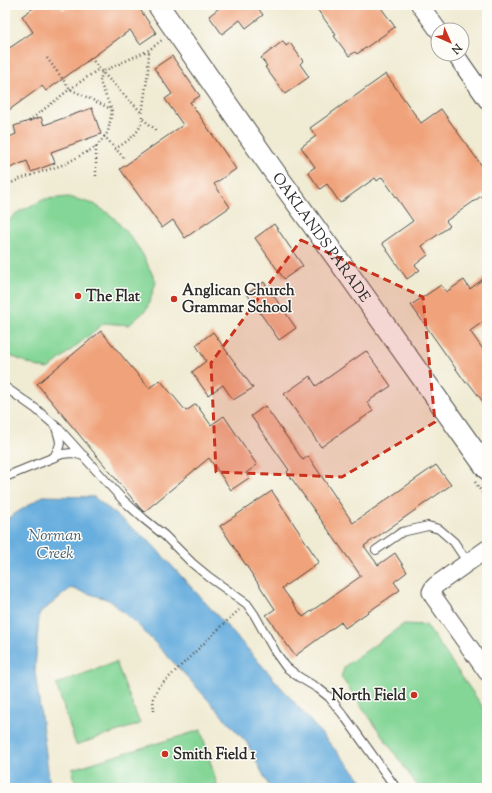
<svg xmlns="http://www.w3.org/2000/svg" width="492" height="793" font-family="'Sorts Mill Goudy',serif">
<style>
.green{fill:#84d697;stroke:#588061}
.water{fill:#67aede;stroke:#496c84}
.building{fill:#f0a37a}
.lines{fill:none;stroke-linecap:round;stroke-linejoin:round}
.service-casing{stroke:#494844;stroke-width:10}
.minor-casing{stroke:#494844;stroke-width:19}
.tertiary-casing{stroke:#494844;stroke-width:23}
.path{stroke:#494844;stroke-width:2.5;stroke-dasharray:1 3;stroke-linecap:butt}
.service{stroke:#fff;stroke-width:8}
.minor{stroke:#fff;stroke-width:17}
.tertiary{stroke:#fff;stroke-width:21}
.marked{fill:#c8321e;fill-opacity:0.2;stroke:#c8321e;stroke-width:3;stroke-dasharray:8 5;stroke-linejoin:round}
.poi-dot{fill:#c8321e;stroke:#fdfcf7;stroke-width:1.5}
.labels{text-anchor:middle;stroke-width:3;stroke-linejoin:round;paint-order:stroke}
.street-label{font-size:15px;fill:#2b2b2b;stroke:#fdfcf7}
.poi-label{font-size:15px;font-weight:bold;fill:#2b2b2b;stroke:#fdfcf7;text-anchor:start}
.water-label{font-size:16px;font-style:italic;fill:#435f73;stroke:#fdfcf7}
</style>
<rect width="100%" height="100%" fill="#fdfcf7"/>
<filter id="ink" filterUnits="userSpaceOnUse"><feTurbulence type="fractalNoise" baseFrequency=".025" numOctaves="2"/><feDisplacementMap in="SourceGraphic" scale="8" xChannelSelector="R" yChannelSelector="G"/><feConvolveMatrix kernelMatrix="1 2 1 2 8 2 1 2 1" color-interpolation-filters="sRGB"/></filter>
<filter id="wash" filterUnits="userSpaceOnUse"><feTurbulence type="fractalNoise" baseFrequency=".012" numOctaves="4" result="noise"/><feDisplacementMap in="SourceGraphic" scale="16" xChannelSelector="R" yChannelSelector="G"/><feGaussianBlur stdDeviation="0.9" result="paint"/><feColorMatrix in="noise" values="0 0 0 0 0 0 0 0 0 0 0 0 0 0 0 0 0 1.4 0 .05"/><feComposite in="paint" operator="in"/></filter>
<g filter="url(#wash)">
<rect width="100%" height="100%" fill="#f0ebd3"/>
<g class="green">
<path d="M69 197 94 204 112 216 131 237 143 255 156 282 147 309 129 325 104 323 48 369 35 366 11 356 5 348V224L18 212 45 199Z"/>
<path d="M404 624 426 625 487 713V788H419L341 677 345 666Z"/>
<path d="M116 662 140 724 76 745 56 684Z"/>
<path d="M201 730 218 788H77L72 769Z"/>
</g>
<path class="water" d="M43 496 94 497 150 542 246 647 365 784 368 788H270L247 743 190 680 138 625 109 600 71 588 39 614 35 671 45 746 50 788H5V520Z"/>
<g id="blocks">
<g class="building">
<path d="M38 5H60L63 10 70 5H137L156 33 140 44 130 30 46 91 42 86 5 113V51L33 32 22 16Z"/>
<path d="M223 5H256L263 15 246 28 240 20 222 34 209 16Z"/>
<path d="M314 5H379L395 27 357 54 355 52 349 56 334 36 336 35Z"/>
<path d="M283 41 286 46 290 43 303 61 300 64 309 77 285 94 265 67 267 66 261 58Z"/>
<path d="M172 56 200 96 190 102 236 169 214 184 230 207 185 238 173 220 162 228 120 169 183 125 165 99 172 94 154 68Z"/>
<path d="M386 74 421 123 441 109 487 173V192L446 221 450 226 422 246 428 255 415 265 420 270 407 279 382 243 413 221 382 177 377 181 375 178 340 203 327 184 320 189 308 172 315 167 301 147 316 136 310 128Z"/>
<path d="M92 108 101 134 51 152 55 163 31 172 27 161 5 170V139L16 134 14 126 41 117 44 125Z"/>
<path d="M274 224 303 266 284 279 255 238Z"/>
<path d="M487 276V319L470 331 487 355V407L468 382 466 383 411 305 441 285 446 292 464 280 470 289Z"/>
<path d="M264 282 296 328 279 340 247 294Z"/>
<path d="M101 331 149 388 160 380 186 411 196 404 211 425 224 416 257 465 246 473 249 478 231 490 209 458 144 512 140 508 37 384Z"/>
<path d="M213 332 253 388 233 400 223 385 208 395 192 372 206 361 196 345Z"/>
<path d="M366 351 391 386 367 402 373 411 321 447 284 394 310 376 316 386Z"/>
<path d="M265 406 303 460 308 456 353 523 436 465 451 485 364 546 378 565 395 553 407 572 394 582 400 590 345 628 341 622 295 656 266 615 275 609 220 526 272 491 319 562 282 588 303 617 361 576 287 472 289 470 251 416Z"/>
</g>
</g>
</g>
<g filter="url(#ink)">
<use href="#blocks" fill-opacity="0" stroke="#494844" stroke-width="1"/>
<g class="lines">
<defs>
<g id="service">
<path d="M5 387 36 409 59 429 123 500 144 519 164 535 192 563 209 577 247 604 254 614 276 653 286 667 299 677 319 689 329 697 345 717 396 788"/>
<path d="M54 457C62 443 61 443 56 428"/>
<path d="M5 477 62 454 72 453 84 456"/>
<path d="M376 550 402 532 428 526 439 529 454 542 468 563"/>
</g>
<g id="minor">
<path d="M420 5 438 30"/>
<path d="M455 54 487 100"/>
<path d="M487 549 436 585 433 588 431 592 433 596 487 672"/>
</g>
<g id="tertiary">
<path id="s1" d="M158 5 273 170 352 279 487 469"/>
</g>
</defs>
<use href="#service" class="service-casing"/>
<use href="#minor" class="minor-casing"/>
<use href="#tertiary" class="tertiary-casing"/>
<g class="path">
<path d="M47 58 70 89 111 109"/>
<path d="M91 58 102 72 142 113"/>
<path d="M143 119 156 130"/>
<path d="M29 121 70 89 99 69"/>
<path d="M104 136 124 158"/>
<path d="M96 147V179"/>
<path d="M115 149C128 141 144 131 142 114L148 72 149 50"/>
<path d="M5 186 20 179 65 164 96 147 108 132 112 111 100 82 102 72 149 50 162 40"/>
<path d="M475 482 487 500"/>
<path d="M154 711 153 699 157 689 230 618 239 610"/>
</g>
<use href="#service" class="service"/>
<use href="#minor" class="minor"/>
<use href="#tertiary" class="tertiary"/>
</g>
</g>
<path class="marked" d="M301 240 423 297 435 422 342 477 216 472 211 363Z"/>
<g class="poi-dot">
<circle cx="78" cy="296" r="4"/>
<circle cx="174" cy="299" r="4"/>
<circle cx="414" cy="695" r="4"/>
<circle cx="165" cy="754" r="4"/>
</g>
<g class="labels">
<g class="street-label">
<text dy="5" stroke="none"><textPath href="#s1" startOffset="284">OAKLANDS PARADE</textPath></text>
</g>
<g class="poi-label">
<text x="182" y="295">Anglican Church<tspan x="182" dy="17">Grammar School</tspan></text>
<text x="86" y="301">The Flat</text>
<text x="406" y="700" text-anchor="end">North Field</text>
<text x="173" y="759">Smith Field 1</text>
</g>
<g class="water-label">
<text x="55" y="540">Norman<tspan x="55" dy="18">Creek</tspan></text>
</g>
</g>
<rect width="492" height="793" fill="none" stroke="#fdfcf7" stroke-width="20"/>
<g transform="translate(450 42) rotate(135)"><circle r="19" fill="#fdfcf7" stroke="#a9a8a5"/>
<path d="M0-3L7 15L0 10L-7 15Z" fill="#c8321e"/>
<text y="-6" font-size="11" font-weight="bold" text-anchor="middle" fill="#2b2b2b">N</text>
</g>
</svg>
